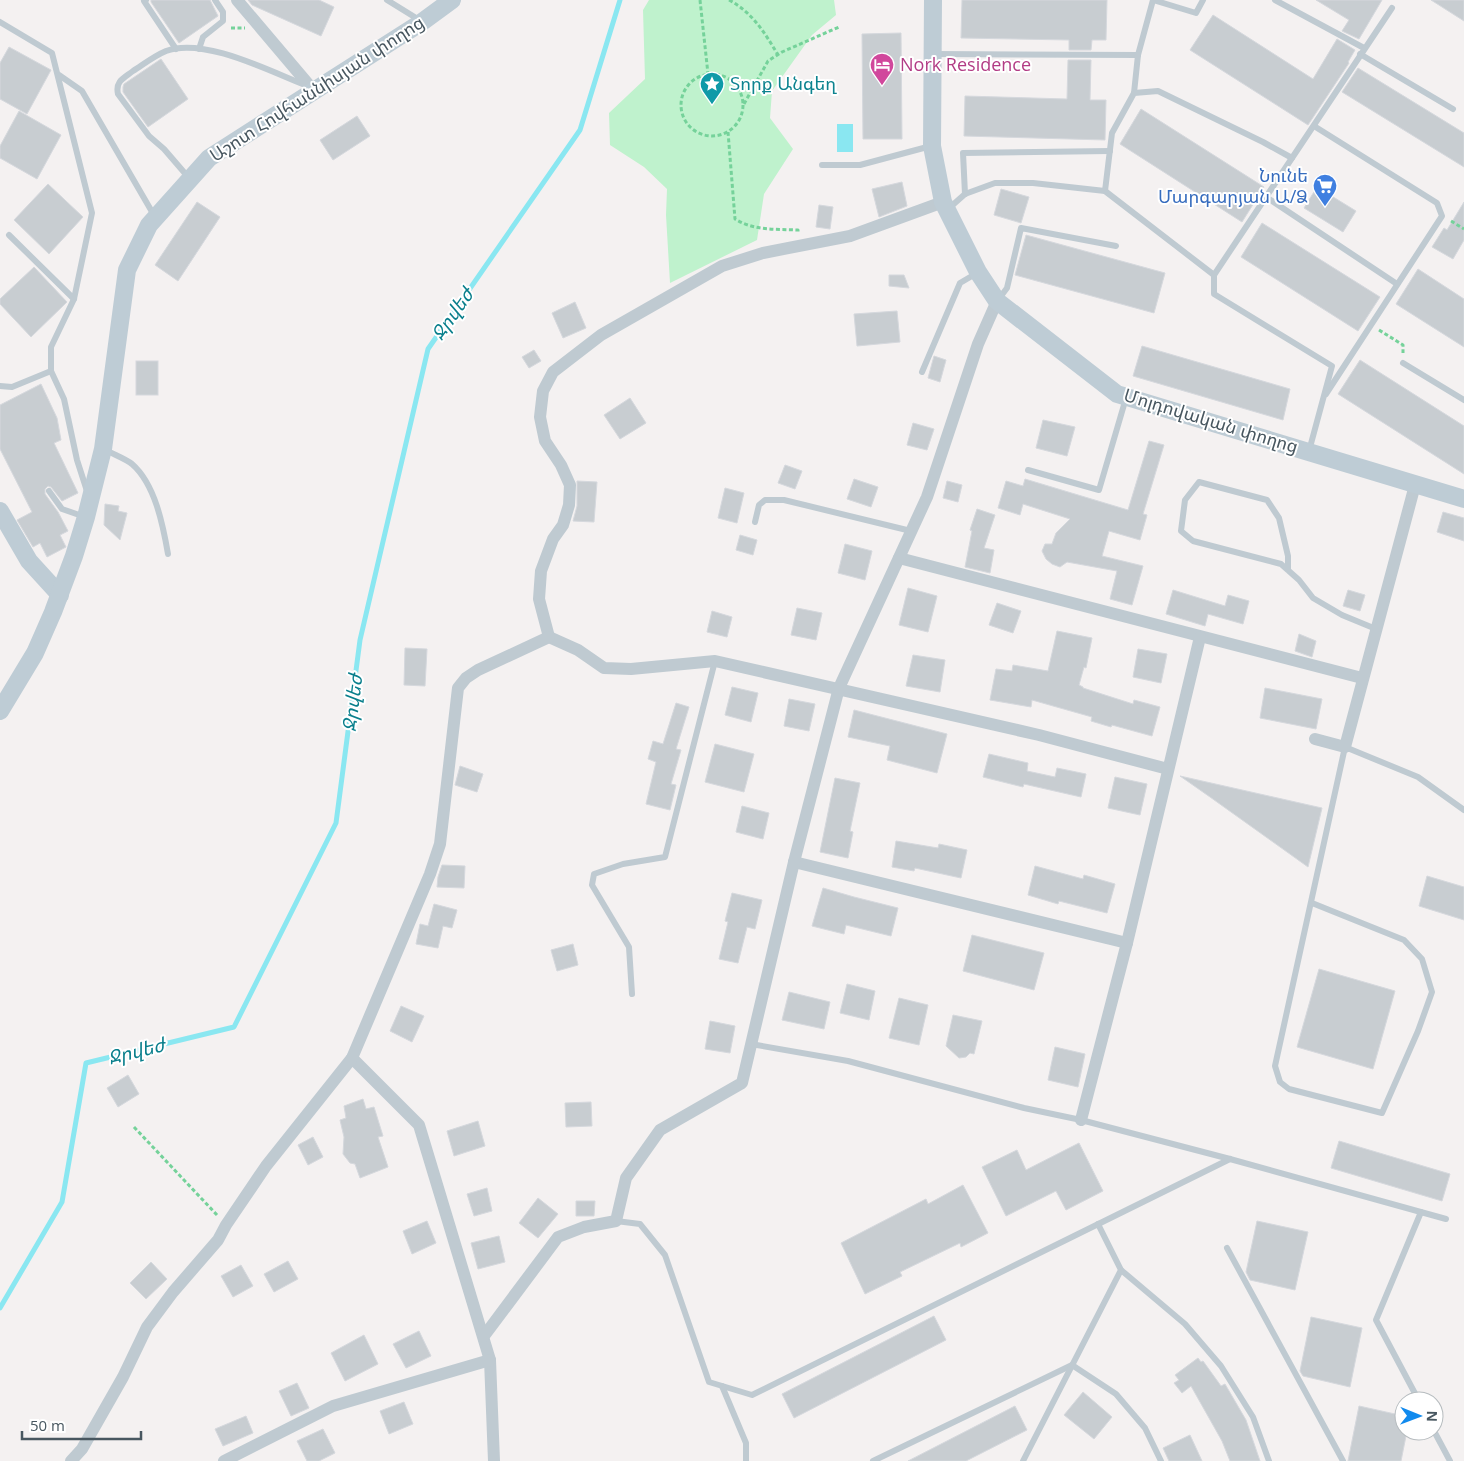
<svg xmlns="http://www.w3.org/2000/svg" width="1464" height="1461" font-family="'Open Sans','Noto Sans Armenian',sans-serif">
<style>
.green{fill:#bff2cd}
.water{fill:#8ae7f1}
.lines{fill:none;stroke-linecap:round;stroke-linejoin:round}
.stream{stroke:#8ae7f1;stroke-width:5}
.building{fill:#c8cdd1;stroke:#d5d8dd}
.path{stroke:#75d29a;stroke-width:3;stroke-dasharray:4 2.5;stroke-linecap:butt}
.lane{stroke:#bfcad1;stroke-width:6}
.street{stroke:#bfcad1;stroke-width:12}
.secondary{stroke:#beccd5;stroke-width:18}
.labels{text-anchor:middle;stroke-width:4;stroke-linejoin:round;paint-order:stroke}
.hotel-label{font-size:18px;fill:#b23c85;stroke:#fff;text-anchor:start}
.culture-label{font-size:18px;fill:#0d838f;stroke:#fff;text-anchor:start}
.street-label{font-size:18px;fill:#485760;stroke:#fff}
.shop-label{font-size:18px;fill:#366cbe;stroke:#fff;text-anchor:end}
.water-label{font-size:19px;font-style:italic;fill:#097f8c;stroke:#fff}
</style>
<rect width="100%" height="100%" fill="#f4f1f1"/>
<path class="green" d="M649 0H834L836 15 812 35 772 91 770 118 793 149 764 194 757 240 670 283 666 215 667 189 644 167 610 145 609 113 645 79 643 10Z"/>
<rect class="water" x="837" y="124" width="16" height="28"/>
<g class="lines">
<path class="stream" d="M0 1308 62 1202 86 1063 234 1027 336 823 360 640 428 349 580 130 620 0"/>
</g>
<g class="building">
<path d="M151 0H210L218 16 179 43 151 2Z"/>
<path d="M248 0H319L334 7 321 36 252 5Z"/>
<path d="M962 0H1107L1106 40H1092L1091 50H1069V40L961 38Z"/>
<path d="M1316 0H1382L1359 39 1342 31 1349 20Z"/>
<path d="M1431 0H1464V21Z"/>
<path d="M1213 15 1313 79 1337 39 1355 50 1348 62 1349 63 1308 125 1190 50Z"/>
<path d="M901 33 902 139H863L862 34Z"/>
<path d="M9 47 51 70 27 114 0 99V63Z"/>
<path d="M161 59 188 99 148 127 123 92V87L124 84Z"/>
<path d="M1068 60H1091L1090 100H1106L1105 140 964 136 965 96 1067 99Z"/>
<path d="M1358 68 1464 133V167L1342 92Z"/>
<path d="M1141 109 1264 187 1242 222 1120 144Z"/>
<path d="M19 111 61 135 37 179 0 158V146Z"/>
<path d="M357 116 370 136 333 160 320 140Z"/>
<path d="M902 182 907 206 879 217 872 189Z"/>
<path d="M48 184 83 217 49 254 14 220Z"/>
<path d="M1317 187 1356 211 1343 232 1304 208Z"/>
<path d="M1001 189 1029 197 1021 223 994 215Z"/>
<path d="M197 202 220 217 178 281 155 265Z"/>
<path d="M1464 202V240L1453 259 1432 247 1444 228 1447 230Z"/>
<path d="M819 205 833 207 830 229 816 227Z"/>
<path d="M1262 223 1380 297 1358 331 1241 257Z"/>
<path d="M1026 235 1165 273 1154 313 1015 275Z"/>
<path d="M34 267 67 302 31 337 0 304V299Z"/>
<path d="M1418 269 1464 299V347L1396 304Z"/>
<path d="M889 275H904L909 288 889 286Z"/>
<path d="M575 302 586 328 563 338 552 313Z"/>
<path d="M897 311 900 342 857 346 854 314Z"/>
<path d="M1142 346 1290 389 1283 420 1133 376Z"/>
<path d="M534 350 541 361 529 368 522 357Z"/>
<path d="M934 356 946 360 940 382 928 378Z"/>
<path d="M1360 360 1464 426V474L1338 394Z"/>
<rect x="136" y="361" width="22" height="34"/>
<path d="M41 384 57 418 61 440 54 443 78 493 62 501 51 487 48 486 45 489V494L58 512 68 531 60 535 66 547 47 557 40 543 33 547 17 520 32 512 0 449V405Z"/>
<path d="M630 398 646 423 620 439 604 415Z"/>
<path d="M1043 420 1075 427 1067 456 1036 448Z"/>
<path d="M913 423 934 429 927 450 907 445Z"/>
<path d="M1149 441 1164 445 1143 514 1147 515 1140 540 1109 531 1102 556 1143 566 1132 605 1110 599 1117 571 1067 562 1060 567 1052 564 1046 559 1042 551 1045 544H1052L1056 533 1070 519 1023 504 1020 515 998 508 1006 481 1023 486 1025 479 1128 510Z"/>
<path d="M785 465 802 471 795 489 778 483Z"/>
<path d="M854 479 878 487 871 507 847 499Z"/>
<path d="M577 481 597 482 594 522 573 521 577 506Z"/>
<path d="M947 481 962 485 958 502 943 498Z"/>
<path d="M725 488 744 493 737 523 718 518Z"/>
<path d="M105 504 119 506 118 511 127 513 120 540 104 525Z"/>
<path d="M977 509 995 515 984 548 994 550 990 573 965 567 972 531 970 530Z"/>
<path d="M1443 512 1464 518V541L1437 532Z"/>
<path d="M740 535 757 540 753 555 736 550Z"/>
<path d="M845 544 872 551 865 580 838 573Z"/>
<path d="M908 588 937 596 928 632 899 625Z"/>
<path d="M1173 590 1225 606 1228 595 1249 601 1243 624 1208 614 1205 626 1166 614Z"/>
<path d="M1348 590 1365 595 1360 611 1343 606Z"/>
<path d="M997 603 1021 611 1013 633 989 625Z"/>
<path d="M797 608 822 613 816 640 791 635Z"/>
<path d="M712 611 732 617 727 637 707 632Z"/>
<path d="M1057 631 1092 638 1086 668 1084 667 1079 685 1083 687V688L1133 704 1134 700 1160 707 1152 736 1112 725 1111 727 1091 721 1092 717 1032 700 1031 707 990 700 996 669 1012 671 1013 665 1048 671Z"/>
<path d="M1299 634 1316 641 1312 657 1295 651Z"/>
<path d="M405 648 427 649 425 686 404 685Z"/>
<path d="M1138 649 1167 654 1161 683 1133 677Z"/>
<path d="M913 655 945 660 940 692 906 686Z"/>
<path d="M732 687 758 693 751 722 725 715Z"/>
<path d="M1265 688 1322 699 1316 729 1260 718Z"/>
<path d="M789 699 815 704 809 731 784 726Z"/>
<path d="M676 703 689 707 676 749 681 750 671 784 676 785 670 810 646 804 656 762 648 759 653 741 663 744Z"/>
<path d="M854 710 947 734 937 773 887 760 890 746 848 737Z"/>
<path d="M715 744 754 754 744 792 705 782Z"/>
<path d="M989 754 1028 763 1027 771 1055 777 1057 768 1086 774 1081 797 1024 784 1023 787 983 777Z"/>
<path d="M460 766 483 774 477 792 455 785Z"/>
<path d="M1180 776 1322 808 1308 867 1210 797Z"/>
<path d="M1115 777 1147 784 1140 815 1108 808Z"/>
<path d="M835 778 860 783 850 831 853 832 848 858 820 852Z"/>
<path d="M742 806 769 813 763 839 736 832Z"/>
<path d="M896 841 938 848 939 844 967 850 961 878 915 868 914 871 892 867Z"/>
<path d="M442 865 465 866 464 888 437 887 438 877Z"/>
<path d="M1035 866 1083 879 1084 875 1115 884 1107 913 1059 901 1058 904 1028 895Z"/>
<path d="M1427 876 1464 887V920L1419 906Z"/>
<path d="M823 888 854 897 898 908 891 936 846 925 844 934 812 926Z"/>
<path d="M732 893 762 900 755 929 747 927 738 963 719 959 728 922 725 921Z"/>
<path d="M434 904 457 910 452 928 443 926 438 948 416 944 420 924 428 926Z"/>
<path d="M972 935 1044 953 1034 990 963 971Z"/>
<path d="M573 944 578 965 557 971 551 950Z"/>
<path d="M1319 969 1395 991 1373 1069 1297 1047Z"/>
<path d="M847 984 875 991 869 1020 840 1013Z"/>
<path d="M789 992 830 1002 824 1029 782 1020Z"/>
<path d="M899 998 928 1005 919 1045 889 1038Z"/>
<path d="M401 1006 424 1016 412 1042 390 1031Z"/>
<path d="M953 1015 982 1021 974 1054 970 1053 966 1057 959 1058 946 1046Z"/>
<path d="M710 1021 735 1026 730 1053 705 1049Z"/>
<path d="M1055 1047 1085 1054 1078 1087 1048 1080Z"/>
<path d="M128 1075 139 1094 118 1107 107 1088Z"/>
<path d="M363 1099 366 1109 374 1107 383 1136 378 1137 388 1167 360 1178 355 1164 350 1163 343 1154 344 1137 340 1120 346 1118 344 1106Z"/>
<path d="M591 1102 592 1126 566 1127 565 1103Z"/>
<path d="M478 1121 485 1146 454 1156 447 1131Z"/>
<path d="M313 1137 323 1157 308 1165 298 1145Z"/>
<path d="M1339 1141 1450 1174 1442 1201 1331 1168Z"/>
<path d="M1079 1143 1103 1191 1066 1210 1056 1191 1006 1216 982 1167 1017 1150 1026 1170Z"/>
<path d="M963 1185 988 1233 961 1247 960 1243 900 1272 902 1276 865 1294 841 1243 926 1199 928 1204Z"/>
<path d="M487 1188 492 1211 474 1216 467 1194Z"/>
<path d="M538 1198 558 1214 538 1238 519 1223Z"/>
<path d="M576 1201H595L594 1216H576Z"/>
<path d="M427 1221 436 1243 412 1254 403 1231Z"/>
<path d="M1257 1221 1308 1232 1295 1290 1250 1280 1246 1272Z"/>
<path d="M499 1236 505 1262 478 1269 471 1243Z"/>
<path d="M288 1261 298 1279 274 1292 264 1274Z"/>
<path d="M151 1262 167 1279 146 1299 130 1283Z"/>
<path d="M241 1265 253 1286 233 1297 221 1276Z"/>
<path d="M934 1316 946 1340 794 1418 782 1394Z"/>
<path d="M1311 1317 1362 1328 1350 1387 1303 1376 1300 1371Z"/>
<path d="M419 1331 431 1356 406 1368 393 1344Z"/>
<path d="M364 1335 378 1364 345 1381 331 1353Z"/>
<path d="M1198 1358 1201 1362 1203 1361 1221 1386 1225 1384 1246 1420 1260 1461H1230L1222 1441 1191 1386 1182 1393 1174 1383 1179 1380 1175 1375Z"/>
<path d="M297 1383 309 1408 291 1416 279 1391Z"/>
<path d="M1083 1392 1112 1417 1094 1439 1064 1415Z"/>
<path d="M404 1402 413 1424 389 1434 380 1411Z"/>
<path d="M1015 1406 1027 1430 966 1461H908Z"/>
<path d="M1359 1406 1404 1416V1431H1407L1401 1461H1348Z"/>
<path d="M246 1416 253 1433 223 1446 215 1429Z"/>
<path d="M323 1429 335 1453 319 1461H307L297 1441Z"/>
<path d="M1190 1435 1202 1461H1169L1163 1448Z"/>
</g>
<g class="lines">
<g class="path">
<path d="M700 0 708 74"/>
<path d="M729 0C752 12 765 33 778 55"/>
<path d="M231 28H245"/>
<circle cx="712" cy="105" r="31"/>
<path d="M744 104 768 61 782 52 839 27"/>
<path d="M728 132 735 219C754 231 776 229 798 230V232"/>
<path d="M1451 221 1464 229"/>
<path d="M1379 330 1403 345V353"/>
<path d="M134 1127 217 1215"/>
</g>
<g class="lane">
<path d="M146 0 144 1 176 49"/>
<path d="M387 0 421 21"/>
<path d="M1153 0 1196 13 1203 0"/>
<path d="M1275 0 1364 48"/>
<path d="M0 22 52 53 92 213 74 299 51 347V371L64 399 77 460 87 491"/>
<path d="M199 49 203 37 223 21V12L215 0"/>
<path d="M934 54 1138 55"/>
<path d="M1360 54 1453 109"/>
<path d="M59 75 82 91 155 217"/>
<path d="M1134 93 1138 55 1153 0"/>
<path d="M1314 126 1437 203 1442 216 1326 394"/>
<path d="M822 165H860L931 146"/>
<path d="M189 178 164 149 149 136 118 94C115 81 124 78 133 71 144 64 154 56 166 51 204 37 269 71 305 85"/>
<path d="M1105 191 1214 275"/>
<path d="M965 194 963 153 1110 151"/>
<path d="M1266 197 1397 284"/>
<path d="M947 210 965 194 995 183H1033L1105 191 1112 133 1134 93 1158 91 1263 142 1292 158"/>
<path d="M9 235 74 299"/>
<path d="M998 300 1007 288 1021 228 1116 246"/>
<path d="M1403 363 1464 400"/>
<path d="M922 372 960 283 977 273"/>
<path d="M0 386 12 387 51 371"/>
<path d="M104 449C112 454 124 458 132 464 155 484 163 525 168 554"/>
<path d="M1309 451 1332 366 1214 294V275L1392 8"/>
<path d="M1028 470 1099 490 1126 398"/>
<path d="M49 491 62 509 85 517"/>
<path d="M755 522 759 505 765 500H784L911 531"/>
<path d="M1288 570V556L1279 518 1267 500 1199 482 1185 500 1181 531 1193 541 1281 564 1299 580 1313 598 1342 615 1376 629"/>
<path d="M1312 903 1404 940 1422 959 1432 992 1418 1031 1382 1113 1289 1089 1280 1082 1275 1066 1345 747 1418 777 1464 810"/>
<path d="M632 994 629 947 592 885 594 874 623 864 665 857 715 661"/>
<path d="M751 1044 848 1061 1024 1108 1081 1120 1230 1159 1446 1219"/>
<path d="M616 1221 640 1224 665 1255 709 1382 752 1395 1230 1159"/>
<path d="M1227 1248 1343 1461"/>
<path d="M1121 1270 1185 1324 1221 1366 1253 1417 1269 1461"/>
<path d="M722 1386 746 1443V1461"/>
<path d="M1419 1401 1376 1320 1421 1212"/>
<path d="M1434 1431 1450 1461"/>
<path d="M873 1461 1072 1365 1116 1394 1145 1428 1161 1461"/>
<path d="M1023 1461 1121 1270 1098 1224"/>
</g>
<g class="street">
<path d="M237 0 314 91"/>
<path d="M899 558 1362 678"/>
<path d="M549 637 539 599 541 571 553 539 563 525 569 505 570 485 561 465 545 441 540 417 543 391 553 372 601 335 722 266 763 253 850 236 943 202"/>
<path d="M549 637 578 650 604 668 631 669 715 661 1039 735 1168 769"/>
<path d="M1315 739 1345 747 1415 485"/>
<path d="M794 862 1127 943"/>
<path d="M352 1058 419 1125 490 1360 494 1461"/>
<path d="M1081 1120 1127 943 1200 637"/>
<path d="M484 1336 558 1237 584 1227 616 1221 626 1178 660 1130 742 1083 794 862 839 688 927 497 978 344 997 301"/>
<path d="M71 1461 82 1449 123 1377 147 1327 173 1292 218 1240 226 1225 266 1166 352 1058 430 874 440 844 458 688 466 678 478 670 549 637"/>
<path d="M224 1461 333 1406 490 1360"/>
</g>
<g class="secondary">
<path d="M933 0 932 146 943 202 978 272 997 301 1117 394 1464 499"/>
<path d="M0 511 29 561 60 595"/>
<path d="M0 711 35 653 53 612 74 556 86 517 103 449 127 270 149 225 209 158 422 22 452 0"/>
</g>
</g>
<defs>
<symbol id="hotel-pin" viewBox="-11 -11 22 30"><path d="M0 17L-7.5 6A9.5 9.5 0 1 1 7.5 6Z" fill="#d1479c" stroke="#fff"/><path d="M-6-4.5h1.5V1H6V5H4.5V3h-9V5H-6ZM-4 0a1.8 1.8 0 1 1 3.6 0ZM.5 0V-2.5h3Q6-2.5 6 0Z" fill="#fff"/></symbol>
<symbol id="sight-pin" viewBox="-11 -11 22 30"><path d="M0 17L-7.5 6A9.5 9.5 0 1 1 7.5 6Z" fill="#0f9aa8" stroke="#fff"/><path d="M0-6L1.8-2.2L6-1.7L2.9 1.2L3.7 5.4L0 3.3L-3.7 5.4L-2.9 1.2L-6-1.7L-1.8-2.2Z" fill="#fff"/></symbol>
<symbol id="supermarket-pin" viewBox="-11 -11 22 30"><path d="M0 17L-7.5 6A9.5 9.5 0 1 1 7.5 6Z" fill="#3f7fe0" stroke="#fff"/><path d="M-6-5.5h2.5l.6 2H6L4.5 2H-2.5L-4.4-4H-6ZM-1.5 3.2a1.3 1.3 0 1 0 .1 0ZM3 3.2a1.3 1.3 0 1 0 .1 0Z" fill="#fff"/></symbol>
</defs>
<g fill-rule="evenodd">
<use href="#hotel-pin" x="868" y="51" width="28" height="38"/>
<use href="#sight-pin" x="698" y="70" width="28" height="38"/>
<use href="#supermarket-pin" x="1311" y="172" width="28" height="38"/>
</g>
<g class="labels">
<g class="hotel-label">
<text x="900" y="71">Nork Residence</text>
</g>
<g class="culture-label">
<text x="730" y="90">Տորք Անգեղ</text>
</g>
<g class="street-label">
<text transform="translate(317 89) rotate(-33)" y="6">Աշոտ Հովհաննիսյան փողոց</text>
<text transform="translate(1211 421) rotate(17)" y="6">Մոլդովական փողոց</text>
</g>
<g class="shop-label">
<text x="1308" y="182">Նունե<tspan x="1308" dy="21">Մարգարյան Ա/Ձ</tspan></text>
</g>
<g class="water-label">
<text transform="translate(452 314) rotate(-55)" y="7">Ջրվեժ</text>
<text transform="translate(352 703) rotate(-83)" y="7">Ջրվեժ</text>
<text transform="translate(136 1051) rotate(-14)" y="7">Ջրվեժ</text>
</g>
</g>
<g transform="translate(1419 1416) rotate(91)"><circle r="24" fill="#ffffff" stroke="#b6bcbf"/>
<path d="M0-4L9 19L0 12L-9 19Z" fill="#118aee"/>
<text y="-8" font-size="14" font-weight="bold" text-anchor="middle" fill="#485760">N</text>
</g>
<path d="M22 1431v8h119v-8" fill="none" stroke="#485760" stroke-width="2.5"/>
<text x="30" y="1431" font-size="15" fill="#485760" stroke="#ffffff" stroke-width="4" paint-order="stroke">50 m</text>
</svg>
